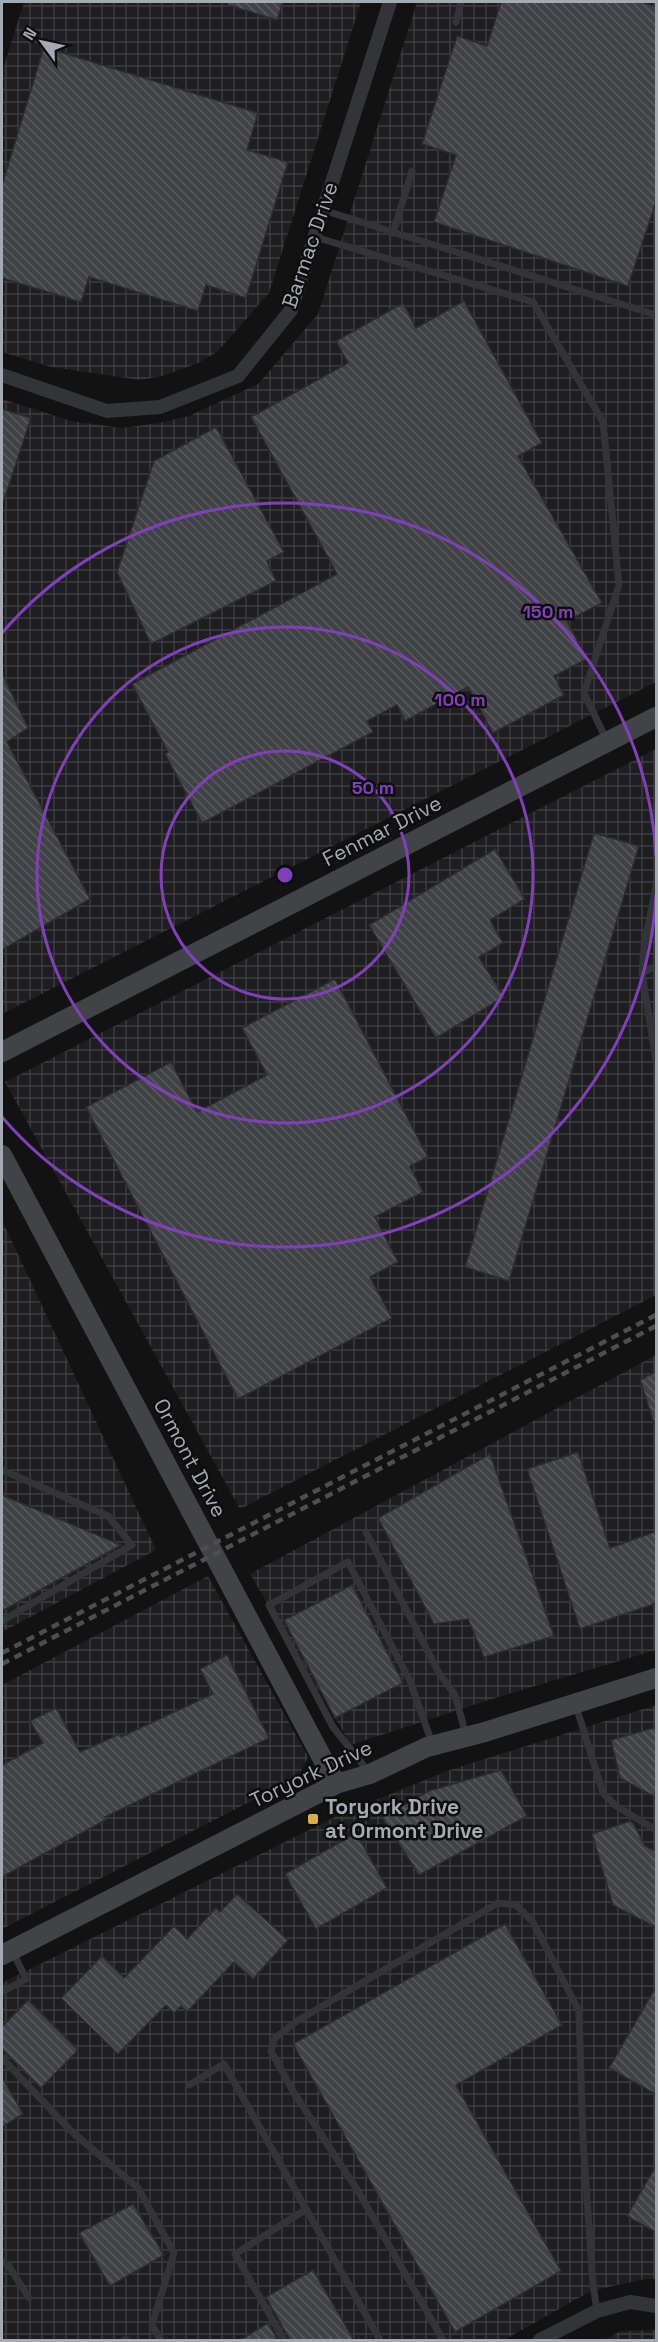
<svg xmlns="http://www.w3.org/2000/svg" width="658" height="2342" font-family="'Space Grotesk',sans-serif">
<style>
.industrial{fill:url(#industrial-grid)}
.building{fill:url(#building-back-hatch);stroke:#2c2c2f;stroke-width:1.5}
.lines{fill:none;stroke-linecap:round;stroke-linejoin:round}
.lane{stroke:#333438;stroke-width:7}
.street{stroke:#333438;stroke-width:14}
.secondary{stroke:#424347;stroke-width:20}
.rail{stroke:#4d4e52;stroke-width:4.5;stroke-dasharray:8 6;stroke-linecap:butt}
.ring{fill:none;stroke:#813fbd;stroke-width:3}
.poi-dot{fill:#daab43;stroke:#0d0d0e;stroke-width:2}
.labels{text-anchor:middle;stroke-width:5;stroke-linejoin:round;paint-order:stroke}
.street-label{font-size:21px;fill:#a5a9b2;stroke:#0d0d0e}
.poi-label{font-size:21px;font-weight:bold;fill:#a5a9b2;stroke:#0d0d0e;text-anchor:start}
.centre{fill:#813fbd;stroke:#0d0d0e;stroke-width:3}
.ring-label{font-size:18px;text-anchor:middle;font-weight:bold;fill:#813fbd;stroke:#0d0d0e;stroke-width:5;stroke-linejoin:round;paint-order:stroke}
</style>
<defs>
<pattern id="industrial-grid" width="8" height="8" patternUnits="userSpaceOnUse" patternTransform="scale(1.5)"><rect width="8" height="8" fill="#1e1e20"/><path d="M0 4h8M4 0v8" fill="none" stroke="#3c3c3e"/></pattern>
<pattern id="building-back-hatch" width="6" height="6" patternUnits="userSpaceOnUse" patternTransform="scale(1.5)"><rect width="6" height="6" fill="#414246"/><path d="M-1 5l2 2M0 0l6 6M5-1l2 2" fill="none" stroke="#595a5e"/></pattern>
</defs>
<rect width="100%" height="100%" fill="#121213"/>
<g class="industrial">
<path d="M24 2H361L269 293 217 352 198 363 163 376 140 380 51 367 2 352V72Z"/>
<path d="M417 2H656V682L2 1014V399L71 421 122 428 159 423 189 416 258 384 318 314Z"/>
<path d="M656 749V1295L240 1509 5 1082Z"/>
<path d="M2 1220 156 1550 2 1632Z"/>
<path d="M656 1355V1650L498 1697 351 1745 250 1574Z"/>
<path d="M208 1576 308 1757 298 1777 2 1929V1685Z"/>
<path d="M656 1705V2279H645L591 2291 504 2340H2V1983L341 1814 450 1770Z"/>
<path d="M656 2330V2340H604L621 2331Z"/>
</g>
<g class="building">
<path d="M228 2H283L277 20 228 5Z"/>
<path d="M501 2H641L657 7V199L628 286 434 222 456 155 422 144 457 36 487 46Z"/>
<path d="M44 47 258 113 247 150 288 162 246 298 206 285 198 311 89 277 81 302 2 278V185Z"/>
<path d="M464 301 542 443 518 456 602 603 567 621 587 659 554 676 564 695 493 733 468 687 405 721 397 705 367 721 373 732 202 823 165 754 168 752 132 684 337 574 251 417 348 363 336 341 403 303 416 328Z"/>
<path d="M2 409 31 418 4 500H2Z"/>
<path d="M216 427 284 552 267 561 276 581 151 644 117 572 154 461Z"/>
<path d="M2 673 28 728 7 742 90 899 2 950Z"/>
<path d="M594 833 639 846 509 1281 465 1267Z"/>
<path d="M495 849 525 899 490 920 503 943 479 957 504 997 436 1038 369 925Z"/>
<path d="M335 979 428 1157 410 1166 423 1192 375 1217 398 1262 370 1277 392 1318 238 1399 86 1107 171 1062 197 1112 267 1075 242 1028Z"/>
<path d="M657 1371V1422L654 1423 640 1380Z"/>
<path d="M578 1452 610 1548 657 1531V1603L580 1629 527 1469Z"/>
<path d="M490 1454 554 1636 484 1657 468 1619 434 1624 378 1518Z"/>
<path d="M2 1495 121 1545 2 1611Z"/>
<path d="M352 1585 403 1683 335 1718 284 1620Z"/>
<path d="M227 1655 269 1738 105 1817 107 1819 2 1877V1765L43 1743 30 1721 56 1708 80 1752 120 1734 121 1737 213 1694 200 1669Z"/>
<path d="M657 1727V1798L620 1778 611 1740Z"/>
<path d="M501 1770 527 1816 419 1875 382 1817 429 1791Z"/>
<path d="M630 1821 633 1823 645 1846 657 1852V1928L613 1905 592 1834Z"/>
<path d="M356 1833 387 1888 316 1929 285 1874Z"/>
<path d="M237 1894 288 1940 253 1979 234 1962 187 2012 181 2006 174 2013 166 2005 118 2054 61 1998 102 1956 124 1978 174 1926 187 1939 216 1908 220 1912Z"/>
<path d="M505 1924 562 2025 456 2085 561 2271 455 2332 293 2044Z"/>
<path d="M657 1985V2095L609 2068Z"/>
<path d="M28 2000 78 2050 41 2088 2 2049V2027Z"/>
<path d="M2 2077 23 2114 2 2127Z"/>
<path d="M657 2164V2233L627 2216Z"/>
<path d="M133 2204 164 2255 110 2286 79 2233Z"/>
<path d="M313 2270 354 2340H290L266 2297Z"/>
<path d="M268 2323 278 2340H240Z"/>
</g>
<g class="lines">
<g class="lane">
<path d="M456 22 461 2"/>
<path d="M323 210 656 315"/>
<path d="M393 233 412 171"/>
<path d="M315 237 533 302 603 422 619 585 584 693 606 739"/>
<path d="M656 886 644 947 642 973 656 1061"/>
<path d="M642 973 656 966"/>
<path d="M2 1470 108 1516 132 1545 2 1621"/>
<path d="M366 1532 439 1673 455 1695 466 1735"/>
<path d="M576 1706 603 1793 616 1806 656 1830"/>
<path d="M368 1771 333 1727 269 1605 348 1562 410 1681 432 1743"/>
<path d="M2 1992 26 1979 13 1952"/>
<path d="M2 2058 70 2130 138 2188 174 2253 152 2325 161 2340"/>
<path d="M189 2085 224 2064 380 2340"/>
<path d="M2 2261 9 2266 29 2298"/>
<path d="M125 2340H126"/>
<path d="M284 2340 235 2254 305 2210"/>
<path d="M443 2340 358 2191 294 2093 271 2051 275 2038 297 2021 498 1903 516 1905 533 1922 579 2011 583 2141 593 2284 597 2311"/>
</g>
<g class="street">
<path d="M2 375 107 411 160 407 238 376 291 310 390 2"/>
<path d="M540 2340 597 2311 630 2302 656 2306"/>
</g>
<g class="secondary">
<path d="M2 1052 656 717"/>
<path d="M2 1155 336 1784"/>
<path d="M2 1955 336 1784 370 1774 427 1747 485 1732 656 1678"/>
</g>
<g class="rail">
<path d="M2 1653 656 1315"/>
<path d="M2 1664 656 1326"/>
</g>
</g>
<g class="ring">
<circle cx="285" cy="875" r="124"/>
<circle cx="285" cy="875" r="248"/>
<path d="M656 894A372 372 0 0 1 2 1117M2 633A372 372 0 0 1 656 856"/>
</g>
<rect class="poi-dot" x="307" y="1813" width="12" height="12" rx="3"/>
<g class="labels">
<g class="street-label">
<text transform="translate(310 245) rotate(-71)" y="7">Barmac Drive</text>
<text transform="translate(382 831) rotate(-27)" y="7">Fenmar Drive</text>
<text transform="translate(190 1458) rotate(62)" y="7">Ormont Drive</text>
<text transform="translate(311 1774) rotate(-25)" y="7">Toryork Drive</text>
</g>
<g class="poi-label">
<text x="325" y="1814">Toryork Drive<tspan x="325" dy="24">at Ormont Drive</tspan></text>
</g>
</g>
<circle cx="285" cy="875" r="9" class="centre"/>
<g class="ring-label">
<text x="548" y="618">150 m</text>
<text x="460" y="706">100 m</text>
<text x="373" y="794">50 m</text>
</g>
<rect width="658" height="2342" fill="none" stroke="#a5a9b2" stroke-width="6"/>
<g transform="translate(42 42) rotate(303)" stroke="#0d0d0e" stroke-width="4.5" paint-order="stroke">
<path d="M0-4.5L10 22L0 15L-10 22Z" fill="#a5a9b2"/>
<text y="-9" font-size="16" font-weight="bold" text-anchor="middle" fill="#a5a9b2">N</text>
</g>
</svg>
